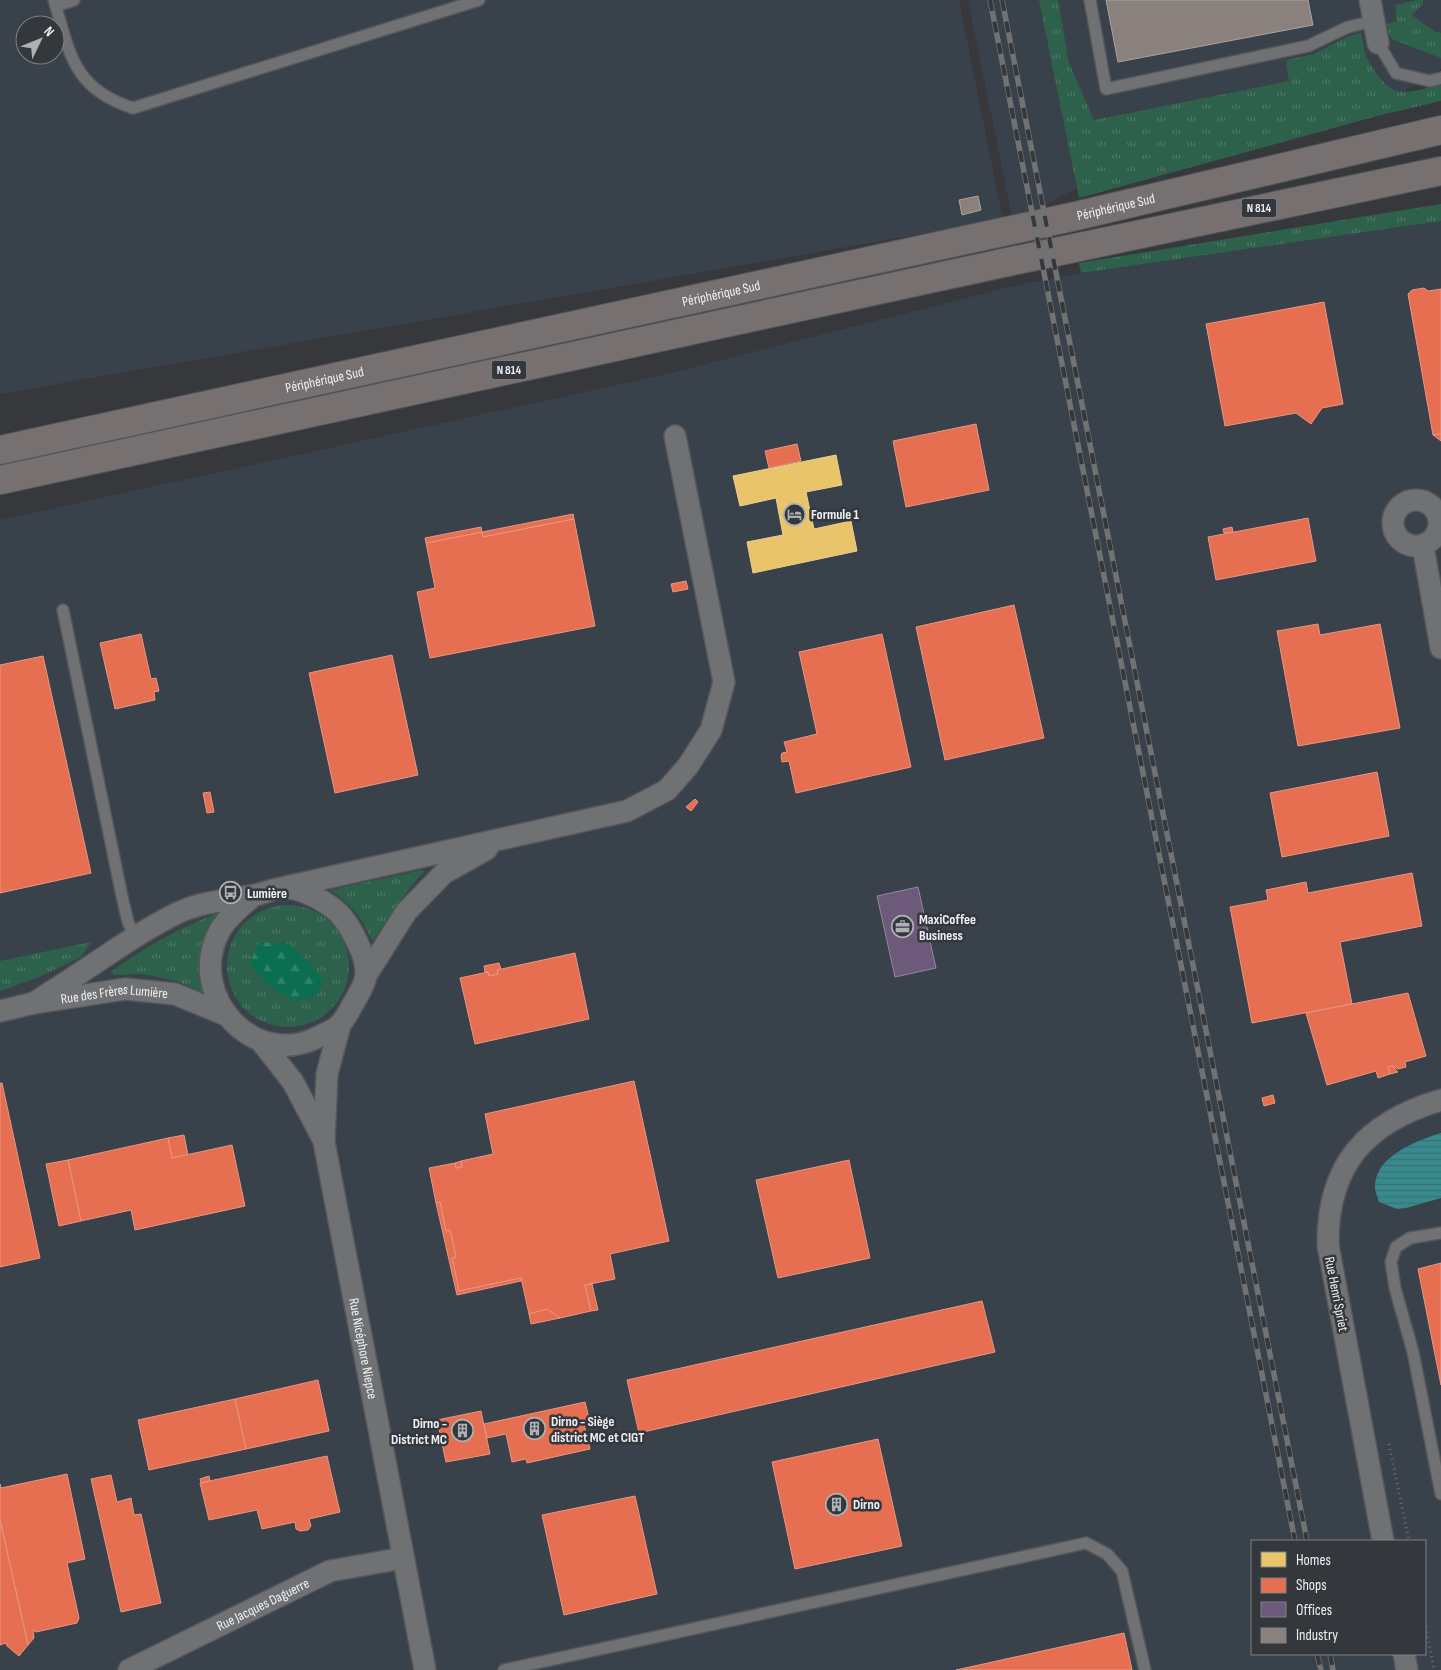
<svg xmlns="http://www.w3.org/2000/svg" width="1441" height="1670" font-family="'Sofia Sans Condensed',sans-serif">
<style>
.built{fill:#39414a;fill-rule:evenodd}
.grass{fill:url(#grass-tufts)}
.forest{fill:url(#forest-firs)}
.water{fill:url(#water-rules)}
.homes{fill:#e9c46a;stroke:#ead193}
.shops{fill:#e76f51;stroke:#e99682}
.offices{fill:#6d597a;stroke:#94869f}
.industry{fill:#8a817c;stroke:#a8a2a0}
.lines{fill:none;stroke-linecap:round;stroke-linejoin:round}
.service-casing{stroke:#545659;stroke-width:14}
.minor-casing{stroke:#545659;stroke-width:24}
.trunk-casing{stroke:#545659;stroke-width:30}
.path{stroke:#6e7072;stroke-width:3;stroke-dasharray:1 4;stroke-linecap:butt}
.service{stroke:#707173;stroke-width:11}
.minor{stroke:#707173;stroke-width:21}
.trunk{stroke:#777070;stroke-width:28}
.rail-casing{stroke:#707274;stroke-width:5.5}
.rail{stroke:#34383d;stroke-width:4;stroke-dasharray:11;stroke-linecap:butt}
.labels{text-anchor:middle;stroke-width:5;stroke-linejoin:round;paint-order:stroke}
.shield{fill:#34383d;stroke:#b6b9bd;stroke-width:1}
.shield-label{font-size:12px;font-weight:bold;fill:#eef0f4}
.street-label{font-size:14px;fill:#eef0f4;stroke:#34383d}
.poi-label{font-size:14px;font-weight:bold;fill:#eef0f4;stroke:#34383d;text-anchor:start}
</style>
<defs>
<pattern id="grass-tufts" width="24" height="20" patternUnits="userSpaceOnUse" patternTransform="scale(1.25)"><rect width="24" height="20" fill="#2d614c"/><path d="M3 7l-1-3M5 7V3M7 7l1-3M15 17l-1-3M17 17v-4M19 17l1-3" fill="none" stroke="#4c7866"/></pattern>
<pattern id="forest-firs" width="22" height="20" patternUnits="userSpaceOnUse" patternTransform="scale(1.25)"><rect width="22" height="20" fill="#0b6e51"/><path d="M5 1l3.5 6h-7zM16 11l3.5 6h-7z" fill="#2f836b"/></pattern>
<pattern id="water-rules" width="6" height="5" patternUnits="userSpaceOnUse" patternTransform="scale(1.25)"><rect width="6" height="5" fill="#378a8e"/><path d="M0 2.5h6" fill="none" stroke="#3d7072"/></pattern>
</defs>
<rect width="100%" height="100%" fill="#36383b"/>
<g class="built">
<path d="M0 0H959L1003 220 0 394ZM25 25H55V55H25Z"/>
<path d="M968 0H1441V69L1397 95 1077 188 1013 222Z"/>
<path d="M1441 221V1670H0V520L667 374 1013 286 1081 273ZM1252 1541H1425V1654H1252Z"/>
</g>
<g class="grass">
<path d="M1039 0H1058L1069 63 1094 120 1289 81 1286 60 1314 54 1349 36 1361 33C1363 40 1363 47 1365 53 1369 65 1385 89 1398 91 1409 94 1429 87 1441 85V101L1381 115 1079 198Z"/>
<path d="M1417 0H1423V3L1412 15 1435 32 1441 33V58L1394 40 1389 36 1387 24 1397 21 1395 5Z"/>
<path d="M1441 204V221L1081 273 1079 263Z"/>
<path d="M422 870 424 872 412 885 372 941C360 915 353 906 330 890Z"/>
<circle cx="288" cy="966" r="61"/>
<path d="M220 912C199 943 196 956 203 993L177 981 143 974 114 975 111 972C144 947 181 927 220 912Z"/>
<path d="M91 942 81 957 39 977 0 991V961Z"/>
</g>
<path class="forest" d="M260 942 289 944 309 961 323 979 317 995 296 1002 268 985 249 963Z"/>
<path class="water" d="M1441 1133V1198L1406 1208 1397 1209 1379 1202C1378 1198 1375 1192 1375 1187 1375 1156 1416 1141 1441 1133Z"/>
<path class="homes" d="M836 455 842 485 806 492 814 529 851 521 857 551 753 573 747 542 783 535 776 498 740 506 733 476Z"/>
<g class="shops">
<path d="M1424 288 1428 291 1441 289V434L1433 435 1408 294 1412 290Z"/>
<path d="M1324 302 1343 404 1322 408 1311 424 1296 413 1225 426 1206 324Z"/>
<path d="M976 424 989 490 906 507 893 441Z"/>
<path d="M1441 434V441L1433 435Z"/>
<path d="M797 444 801 461 769 468 765 451Z"/>
<path d="M573 514 574 519 483 537 482 532Z"/>
<path d="M1308 518 1316 561 1216 580 1208 537Z"/>
<path d="M574 519 595 626 430 658 417 592 435 588 426 543 482 532 483 537Z"/>
<path d="M481 527 482 532 426 543 425 538Z"/>
<path d="M1232 527 1233 532 1224 533 1223 529Z"/>
<path d="M686 581 688 589 673 592 671 584Z"/>
<path d="M1014 605 1044 738 945 760 916 627Z"/>
<path d="M1318 624 1320 635 1380 624 1400 728 1298 746 1277 631Z"/>
<path d="M141 634 151 679 156 678 159 691 154 692 155 700 115 709 100 643Z"/>
<path d="M882 634 911 767 796 793 789 761 782 762 781 756 782 753 787 752 784 742 817 734 799 652Z"/>
<path d="M392 655 418 775 335 793 309 673Z"/>
<path d="M43 656 91 873 0 893V665Z"/>
<path d="M1377 772 1389 836 1282 857 1270 793Z"/>
<path d="M210 792 214 812 207 813 203 793Z"/>
<path d="M695 799 698 802 691 811 686 807Z"/>
<path d="M1412 873 1422 926 1340 942 1352 1004 1252 1023 1230 907 1268 900 1266 890 1306 882 1308 893Z"/>
<path d="M575 953 589 1019 475 1044 460 978 488 972 489 976 498 974 497 970Z"/>
<path d="M499 963 501 969 497 970 498 974 489 976 488 972H485L484 966Z"/>
<path d="M1408 993 1426 1056 1405 1062 1406 1067 1398 1069 1392 1066 1388 1067 1390 1074 1378 1078 1376 1071 1327 1085 1306 1013Z"/>
<path d="M1392 1066 1398 1072 1390 1074 1388 1067Z"/>
<path d="M634 1081 669 1241 610 1254 615 1279 585 1285 591 1311 560 1318 547 1309 529 1314 521 1278 459 1291 452 1258 456 1257 450 1230 446 1231 440 1202 436 1203 429 1168 455 1163 456 1168 462 1167 461 1161 493 1154 485 1114Z"/>
<path d="M0 1083H2L40 1258 0 1267Z"/>
<path d="M1273 1095 1275 1103 1264 1106 1262 1098Z"/>
<path d="M184 1135 188 1155 172 1158 168 1138Z"/>
<path d="M168 1138 172 1158 232 1145 245 1206 135 1230 131 1210 81 1221 68 1160Z"/>
<path d="M68 1160 81 1221 59 1226 46 1164Z"/>
<path d="M849 1160 870 1258 778 1278 756 1180Z"/>
<path d="M461 1161 462 1167 456 1168 455 1163Z"/>
<path d="M440 1202 446 1231 450 1230 456 1257 452 1258 459 1291 521 1278V1281L457 1295 436 1203Z"/>
<path d="M1441 1263V1385L1418 1269Z"/>
<path d="M592 1284 598 1310 591 1311 585 1285Z"/>
<path d="M982 1301 995 1352 639 1433 627 1380Z"/>
<path d="M547 1309 560 1318 531 1324 529 1314Z"/>
<path d="M318 1380 329 1431 246 1449 235 1399Z"/>
<path d="M235 1399 246 1449 149 1470 138 1420Z"/>
<path d="M585 1402 589 1418 583 1420 590 1449 527 1463 526 1459 512 1462 506 1434 487 1438 484 1424Z"/>
<path d="M481 1411 490 1454 446 1462 437 1420Z"/>
<path d="M878 1439 902 1546 795 1569 772 1462Z"/>
<path d="M327 1456 340 1512 309 1519 311 1526 308 1530 300 1531 296 1529 295 1522 262 1529 257 1510 209 1520 200 1483Z"/>
<path d="M67 1474 85 1559 67 1563 79 1618 77 1623 36 1632 33 1630 34 1638 28 1645 0 1520V1484L1 1488Z"/>
<path d="M111 1475 117 1502 131 1498 134 1515 141 1514 161 1603 121 1612 91 1479Z"/>
<path d="M209 1476 210 1481 201 1483 200 1479Z"/>
<path d="M635 1496 657 1594 564 1615 542 1515Z"/>
<path d="M0 1520 28 1645 19 1656 7 1646 6 1643 0 1645Z"/>
<path d="M1124 1633 1132 1670H956Z"/>
</g>
<path class="offices" d="M918 887 936 968 895 977 877 896Z"/>
<g class="industry">
<path d="M1106 0H1308L1313 25 1118 62Z"/>
<path d="M978 196 981 210 962 215 959 200Z"/>
</g>
<g class="lines">
<defs>
<g id="service">
<path d="M54 0C70 54 73 89 133 108L479 0"/>
<path d="M1090 0 1106 89 1308 46 1348 27 1374 21"/>
<path d="M56 6 74 0"/>
<path d="M1378 43 1396 73 1430 81 1441 78"/>
<path d="M1439 518H1441"/>
<path d="M63 610 123 901 128 922 135 937"/>
<path d="M1441 1233 1410 1238 1396 1247 1391 1262 1395 1288 1413 1352 1441 1494"/>
<path d="M504 1670 1086 1543 1107 1554 1122 1571 1145 1670"/>
</g>
<g id="minor">
<path d="M1370 0 1378 43"/>
<circle cx="1416" cy="523" r="23"/>
<path d="M1423 546 1441 648"/>
<path d="M286 887 627 811 667 790 688 766 711 730 724 682 675 436"/>
<path d="M367 974 406 912 444 873 487 849"/>
<path d="M34 1003C60 986 87 969 113 951 135 937 157 922 182 911 205 901 230 900 255 895 265 893 275 888 284 888 302 887 333 905 343 918 352 929 358 943 363 955 370 977 364 985 353 1004 349 1011 346 1018 341 1023 337 1029 328 1032 322 1035 256 1073 184 996 220 930 228 916 242 906 254 895"/>
<path id="s1" d="M0 1011 34 1003 125 989 175 994 226 1015"/>
<path id="s2" d="M340 1025 327 1074 324 1142 425 1670"/>
<path d="M260 1040 293 1082 324 1141"/>
<path d="M1383 1541 1328 1245C1327 1165 1366 1122 1441 1100"/>
<path d="M1404 1654 1407 1670"/>
<path id="s3" d="M129 1670 330 1571 403 1558"/>
</g>
<g id="trunk">
<path id="s4" d="M0 450 1076 216 1441 130"/>
<path d="M0 480 1017 260 1441 171"/>
</g>
</defs>
<use href="#service" class="service-casing"/>
<use href="#minor" class="minor-casing"/>
<use href="#trunk" class="trunk-casing"/>
<g class="path">
<path d="M1389 1444 1409 1541"/>
<path d="M1425 1622 1434 1670"/>
</g>
<use href="#service" class="service"/>
<use href="#minor" class="minor"/>
<use href="#trunk" class="trunk"/>
<defs>
<g id="rail">
<path d="M990 0 1295 1541"/>
<path d="M1002 0 1307 1541"/>
<path d="M1317 1654 1321 1670"/>
<path d="M1330 1654 1333 1670"/>
</g>
</defs>
<use href="#rail" class="rail-casing"/>
<use href="#rail" class="rail"/>
</g>
<defs>
<symbol id="hotel-ring" viewBox="-11 -11 22 22"><circle r="9.5" fill="#34383d" stroke="#aeb0b3" stroke-width="1.5"/><path d="M-6-4.5h1.5V1H6V5H4.5V3h-9V5H-6ZM-4 0a1.8 1.8 0 1 1 3.6 0ZM.5 0V-2.5h3Q6-2.5 6 0Z" fill="#aeb0b3"/></symbol>
<symbol id="bus-ring" viewBox="-11 -11 22 22"><circle r="9.5" fill="#34383d" stroke="#aeb0b3" stroke-width="1.5"/><path d="M-5-6H5V4H4V6H2V4H-2V6H-4V4H-5ZM-3.5-4V0h7V-4ZM-3.5 1.2v1.5H-2V1.2ZM2 1.2v1.5H3.5V1.2Z" fill="#aeb0b3"/></symbol>
<symbol id="office-ring" viewBox="-11 -11 22 22"><circle r="9.5" fill="#34383d" stroke="#aeb0b3" stroke-width="1.5"/><path d="M-6-3h4V-5.5h4V-3h4V5H-6ZM-1-4.5V-3h2v-1.5ZM-6 0V1H6V0Z" fill="#aeb0b3"/></symbol>
<symbol id="building-ring" viewBox="-11 -11 22 22"><circle r="9.5" fill="#34383d" stroke="#aeb0b3" stroke-width="1.5"/><path d="M-4-6H4V6H1V3H-1V6H-4ZM-2.5-4.3h1.7v1.8h-1.7ZM.8-4.3h1.7v1.8H.8ZM-2.5-1h1.7V.8h-1.7ZM.8-1h1.7V.8H.8Z" fill="#aeb0b3"/></symbol>
</defs>
<g fill-rule="evenodd">
<use href="#hotel-ring" x="782" y="502" width="25" height="25"/>
<use href="#bus-ring" x="218" y="880" width="25" height="25"/>
<use href="#office-ring" x="890" y="914" width="25" height="25"/>
<use href="#building-ring" x="522" y="1416" width="25" height="25"/>
<use href="#building-ring" x="450" y="1418" width="25" height="25"/>
<use href="#building-ring" x="824" y="1492" width="25" height="25"/>
</g>
<g class="labels">
<g class="shield">
<rect x="1241.5" y="198.5" width="35" height="19" rx="4"/>
<rect x="491.5" y="360.5" width="35" height="19" rx="4"/>
</g>
<g class="shield-label">
<text x="1259" y="212">N 814</text>
<text x="509" y="374">N 814</text>
</g>
<g class="street-label">
<text dy="5" stroke="none"><textPath href="#s4" startOffset="1142">Périphérique Sud</textPath></text>
<text dy="5" stroke="none"><textPath href="#s4" startOffset="738">Périphérique Sud</textPath></text>
<text dy="5" stroke="none"><textPath href="#s4" startOffset="332">Périphérique Sud</textPath></text>
<text dy="5" stroke="none"><textPath href="#s1" startOffset="116">Rue des Frères Lumière</textPath></text>
<text transform="translate(1337 1294) rotate(79)" y="5">Rue Henri Spriet</text>
<text dy="5" stroke="none"><textPath href="#s2" startOffset="329">Rue Nicéphore Niepce</textPath></text>
<text dy="5" stroke="none"><textPath href="#s3" startOffset="149">Rue Jacques Daguerre</textPath></text>
</g>
<g class="poi-label">
<text x="811" y="519">Formule 1</text>
<text x="247" y="898">Lumière</text>
<text x="919" y="924">MaxiCoffee<tspan x="919" dy="16">Business</tspan></text>
<text x="551" y="1426">Dirno - Siège<tspan x="551" dy="16">district MC et CIGT</tspan></text>
<text x="447" y="1428" text-anchor="end">Dirno -<tspan x="447" dy="16">District MC</tspan></text>
<text x="853" y="1509">Dirno</text>
</g>
</g>
<rect x="1251" y="1540" width="175" height="115" fill="#34383d" stroke="#7e8286"/>
<rect x="1261" y="1552" width="25" height="15" fill="#e9c46a" stroke="#7e8286"/>
<text x="1296" y="1565" font-size="15" fill="#eef0f4">Homes</text>
<rect x="1261" y="1578" width="25" height="15" fill="#e76f51" stroke="#7e8286"/>
<text x="1296" y="1590" font-size="15" fill="#eef0f4">Shops</text>
<rect x="1261" y="1602" width="25" height="15" fill="#6d597a" stroke="#7e8286"/>
<text x="1296" y="1615" font-size="15" fill="#eef0f4">Offices</text>
<rect x="1261" y="1628" width="25" height="15" fill="#8a817c" stroke="#7e8286"/>
<text x="1296" y="1640" font-size="15" fill="#eef0f4">Industry</text>
<g transform="translate(40 40) rotate(47)"><circle r="24" fill="#34383d" stroke="#7e8286"/>
<path d="M0-4L9 19L0 12L-9 19Z" fill="#aeb0b3"/>
<text y="-8" font-size="14" font-weight="bold" text-anchor="middle" fill="#eef0f4">N</text>
</g>
</svg>
